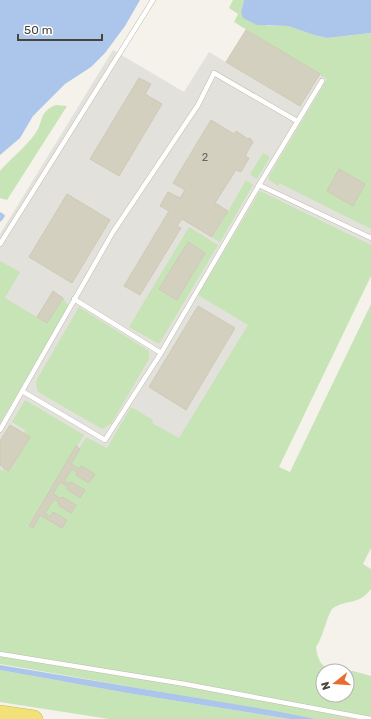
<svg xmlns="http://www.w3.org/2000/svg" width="371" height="719" font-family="Rubik,sans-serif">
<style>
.industrial{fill:#e3e1db}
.green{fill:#c7e4b6}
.water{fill:#acc5eb}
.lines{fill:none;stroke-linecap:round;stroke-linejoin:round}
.stream{stroke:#acc5eb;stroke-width:3.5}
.building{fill:#d4d0c0;stroke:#cfc9b4}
.service-casing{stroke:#bebcad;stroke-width:5.5}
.motorway-casing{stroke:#d1b947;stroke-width:18}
.service{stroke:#fff;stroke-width:4.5}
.motorway{stroke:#f2e177;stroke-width:17}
.labels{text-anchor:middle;stroke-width:3;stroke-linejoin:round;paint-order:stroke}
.number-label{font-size:11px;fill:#6a675b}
</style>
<rect width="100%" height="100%" fill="#f4f2ea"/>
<path class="industrial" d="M249 24 371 97V259L0 657V234L113 50 184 92 209 52 226 62Z"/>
<g class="green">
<path d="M233 0H244L241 13 268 26H288L314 35 327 38 371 33V229L279 183 278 186 269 180V176L327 79 234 22 238 14 229 8Z"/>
<path d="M56 105 67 106 7 200 0 198V171C11 158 25 148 35 134 44 122 38 112 56 105Z"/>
<path d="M263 153 270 157 257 179 250 174Z"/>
<path d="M246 180 253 185 220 242 213 238Z"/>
<path d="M260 191 371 245V276L279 467 290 472 371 304V548L363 564 371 569V589C359 605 348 599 333 608 328 612 323 638 316 647 317 659 322 668 333 671H323V695H347V671H337H353L371 676V719H316L0 664V469L3 471V467L10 471 30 437 24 433 25 430 12 422 25 400 84 435 29 525 32 528 86 437 107 448 131 407 153 420 152 423 179 438 248 325 198 295Z"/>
<path d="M189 227 218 245 159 344 129 327Z"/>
<path d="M0 261 20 272 5 298 47 323 63 298 69 306 0 423Z"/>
<path d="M79 307 149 351V359L111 424 102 429 40 393 37 390 36 381Z"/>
<path d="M0 670 127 693 290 719H109L0 702Z"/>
</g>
<g class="water">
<path d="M0 0H140L125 26 105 53 91 67 65 84 33 116 20 138 0 155Z"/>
<path d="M244 0H371V33L327 38 314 35 288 26 257 25 243 18 241 12Z"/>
<path d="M0 665 275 711 316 719H290L127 693 0 670Z"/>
</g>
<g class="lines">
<path class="stream" d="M0 214 3 216 0 220"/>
</g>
<g class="building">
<path d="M246 30 320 74 300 106 226 62Z"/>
<path d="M139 78 151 84 145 94 162 104 119 176 90 159Z"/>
<path d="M211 120 234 134 236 131 248 139 250 138 253 142 245 156 249 158 241 172 236 170 215 203 228 211 212 237 182 219 177 226 181 228 140 295 124 286 169 211 160 206 168 192 180 198 185 190 173 183Z"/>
<path d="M339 169 365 184 353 206 327 191Z"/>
<path d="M67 194 110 220 72 283 29 257Z"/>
<path d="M188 242 205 253 177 300 159 289Z"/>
<path d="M53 291 63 298 47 323 37 317Z"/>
<path d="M198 306 235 328 186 410 149 387Z"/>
<path d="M10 425 30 437 9 471 0 465V441Z"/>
<path d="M76 446 80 449 71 464 79 469 81 466 95 474 89 483 76 475 77 472 72 469 64 481 70 484 71 482 85 490 80 498 67 489 68 487 60 482 53 494 61 499 62 497 76 505 71 513 58 505 59 502 54 499 45 513 50 517 53 512 67 520 62 528 40 515 33 528 29 526Z"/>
</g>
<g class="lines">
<defs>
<g id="service">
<path d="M322 81 259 185 371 238"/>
<path d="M0 244 153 0"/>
<path d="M74 299 161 353"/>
<path d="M22 391 105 440 161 353 259 185"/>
<path d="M0 430 113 232 198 105 214 73 297 121"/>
<path d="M0 654 185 684 371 719"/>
</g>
<path id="motorway" d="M0 714 34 719"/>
</defs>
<use href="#service" class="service-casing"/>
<use href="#motorway" class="motorway-casing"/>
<use href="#service" class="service"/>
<use href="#motorway" class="motorway"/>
</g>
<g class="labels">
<g class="number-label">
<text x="205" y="161">2</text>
</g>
</g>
<g transform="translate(335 683) rotate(253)"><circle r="19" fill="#ffffff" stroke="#b5b4b0"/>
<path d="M0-3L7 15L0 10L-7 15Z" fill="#e86d2c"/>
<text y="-6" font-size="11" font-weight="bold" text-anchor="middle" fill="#474439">N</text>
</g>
<path d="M18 34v6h84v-6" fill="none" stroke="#474439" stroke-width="2"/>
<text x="24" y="34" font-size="12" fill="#474439" stroke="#ffffff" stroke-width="3" paint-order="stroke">50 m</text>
</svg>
